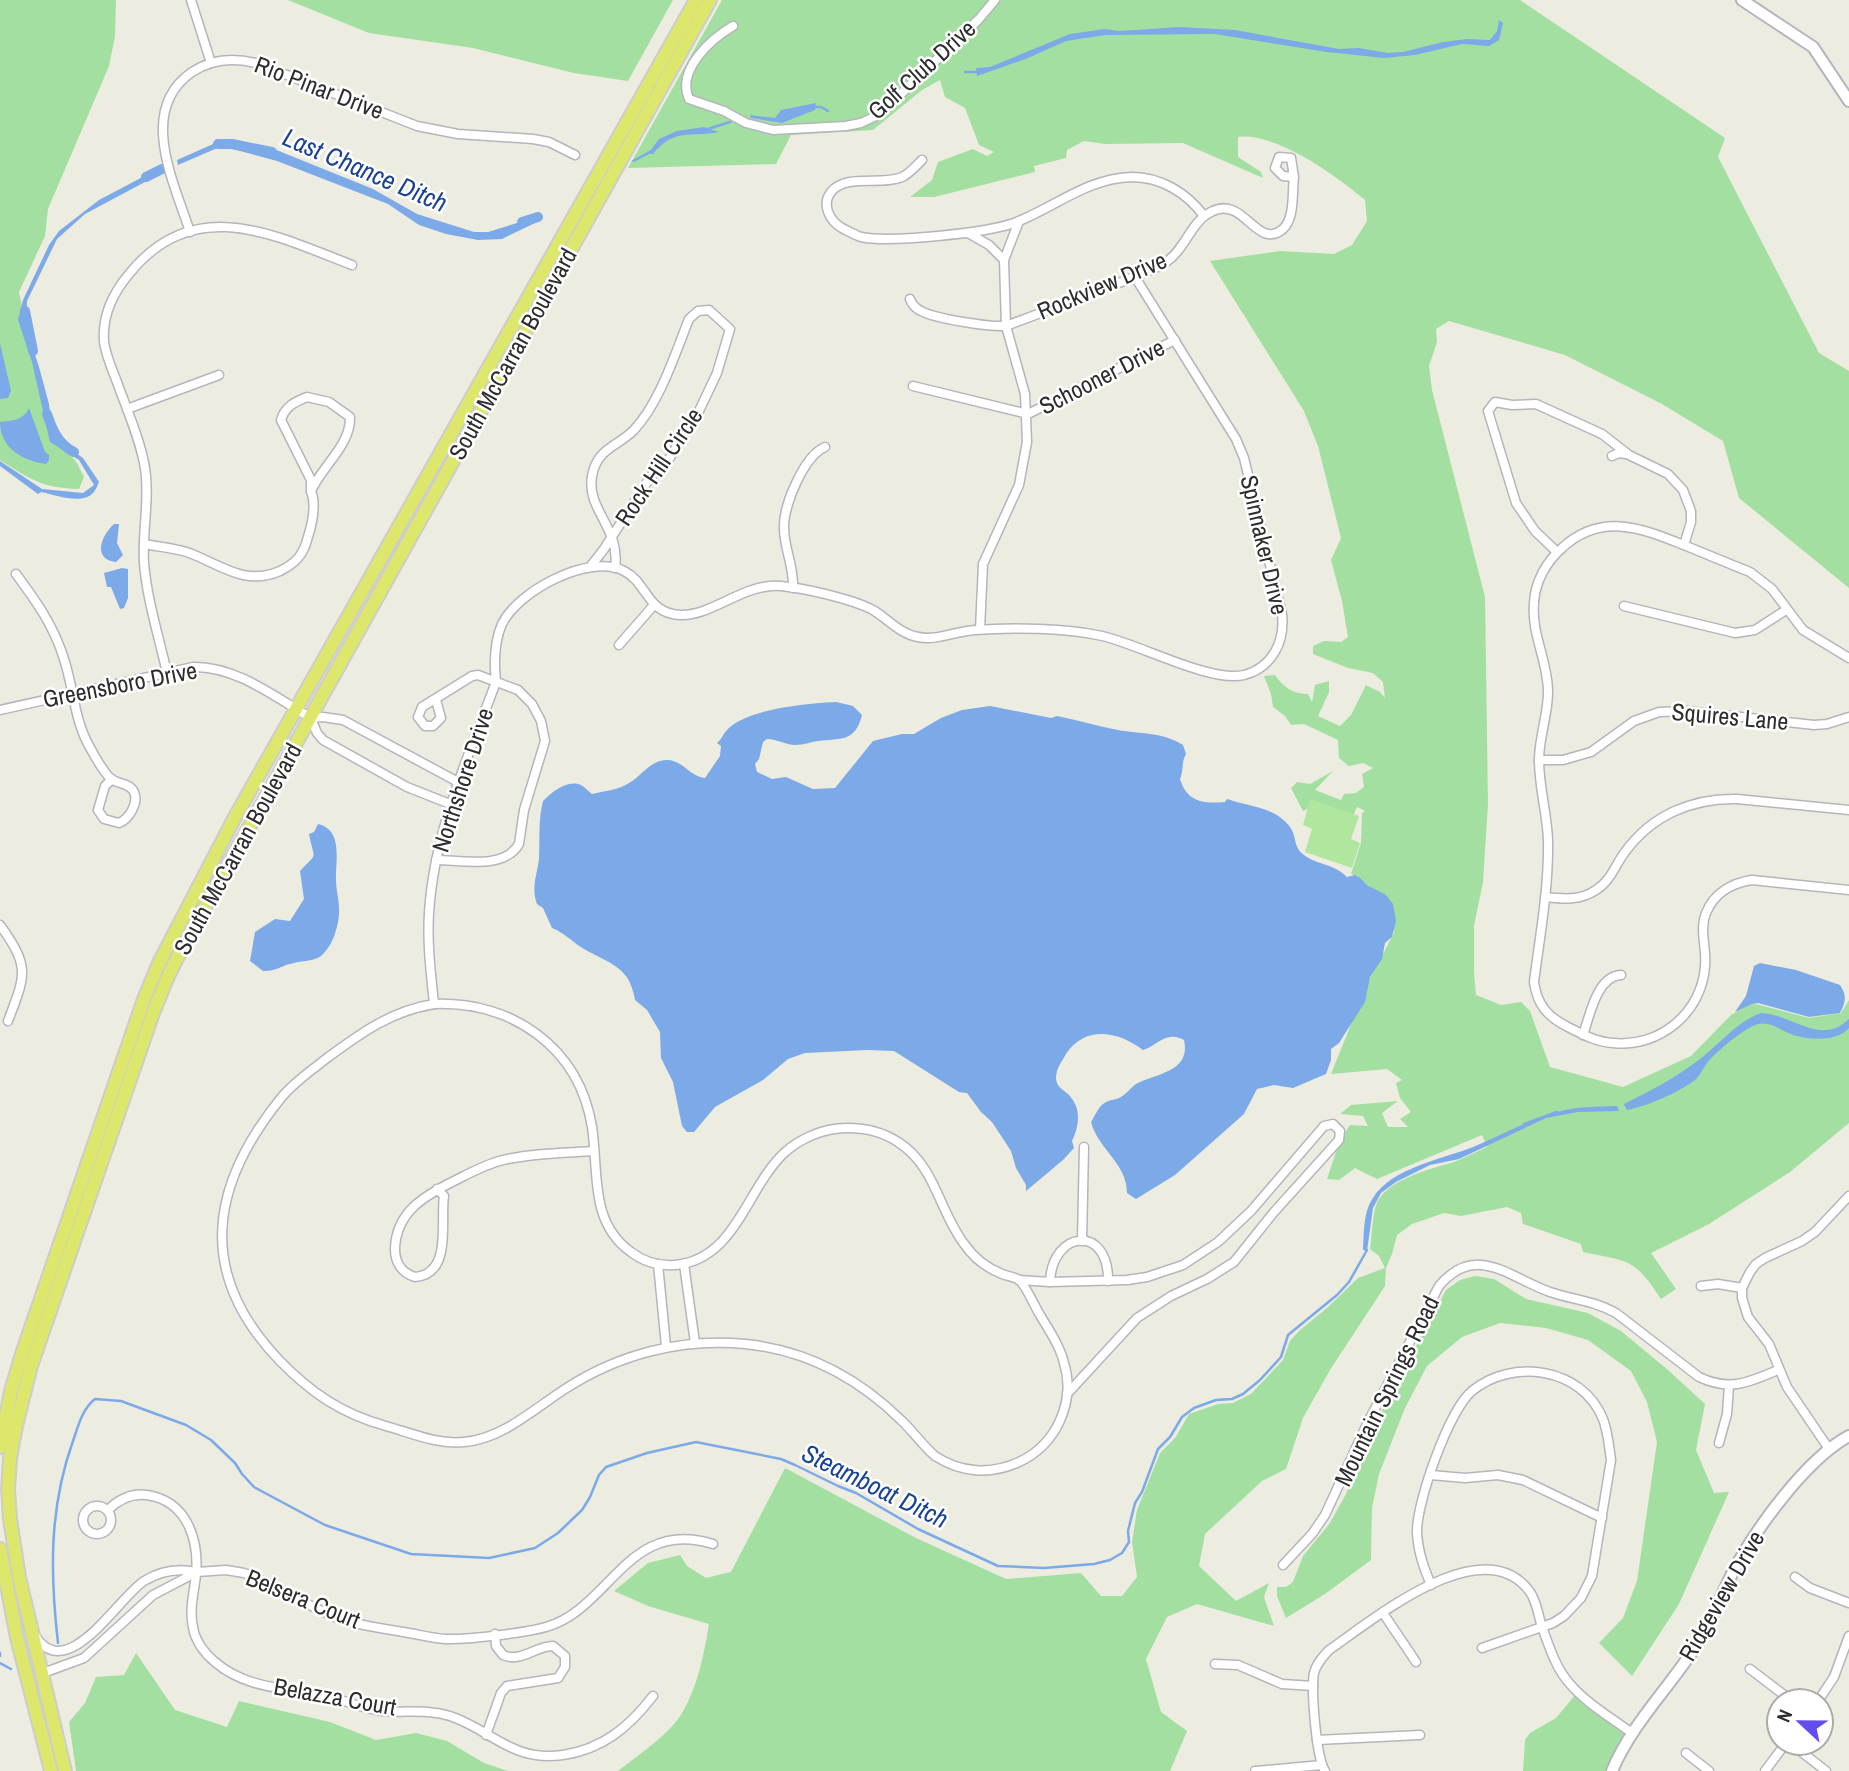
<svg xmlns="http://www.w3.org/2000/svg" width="1849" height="1771" font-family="'Archivo Narrow',sans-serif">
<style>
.green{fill:#a3dfa1}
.pitch{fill:#b1e69e}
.water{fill:#7ca9e7}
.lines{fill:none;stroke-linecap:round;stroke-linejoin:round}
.stream{stroke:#7ca9e7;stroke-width:2.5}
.canal{stroke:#7ca9e7;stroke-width:10}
.minor-casing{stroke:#b5b4bf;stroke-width:11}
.tertiary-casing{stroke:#b5b4bf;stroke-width:14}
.primary-casing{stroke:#cdcdcd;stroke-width:16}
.minor{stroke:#fff;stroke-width:8}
.tertiary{stroke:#fff;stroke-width:10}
.primary{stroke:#dde76b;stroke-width:12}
.labels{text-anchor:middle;stroke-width:5;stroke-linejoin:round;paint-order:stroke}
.street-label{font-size:24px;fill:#2d2d2d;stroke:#fff}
.water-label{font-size:26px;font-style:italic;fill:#184396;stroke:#fff}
</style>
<rect width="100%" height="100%" fill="#edece0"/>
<g class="green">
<path d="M0 0H116L115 36 109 66 48 209 45 236 19 292 48 427 77 463 84 477 79 489C42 488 30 479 0 460Z"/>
<path d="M288 0H673L628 81 574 73 473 48 369 33Z"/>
<path d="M722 0H1520L1725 138 1718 157 1819 353 1849 371V588L1739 498 1723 441 1662 404 1565 355 1449 321 1436 329 1437 342 1429 366 1432 390 1485 597 1488 804 1483 882 1474 926V972L1476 995 1501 1005 1521 1002 1530 1011 1550 1067 1623 1087 1691 1056 1731 1015 1752 1003 1809 1018 1841 1013 1849 1000V1123L1790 1172 1709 1224 1651 1253 1676 1289 1661 1299C1634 1258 1630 1262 1583 1252L1581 1244 1523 1224 1521 1213 1507 1207 1461 1216 1444 1213 1412 1224 1397 1235 1392 1254 1386 1268 1385 1286 1330 1370 1303 1418 1286 1469 1262 1481 1205 1534 1199 1566 1236 1601 1269 1583 1264 1597 1274 1626 1197 1604 1167 1617 1146 1659 1161 1712 1187 1731 1170 1771H618C636 1757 671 1733 682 1713 698 1686 704 1654 709 1624L648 1606 614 1591 648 1563 680 1555 687 1566 706 1578 731 1572 785 1468 916 1538 1006 1579 1081 1573 1101 1596H1122L1137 1577 1132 1542 1137 1510 1160 1453 1175 1438 1189 1414 1218 1404 1233 1403 1251 1394 1283 1360 1290 1341 1300 1330 1327 1308 1358 1278 1385 1268 1379 1256 1370 1249C1372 1235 1372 1219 1376 1205 1384 1181 1429 1169 1451 1163 1463 1159 1475 1152 1487 1147L1482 1135 1377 1179 1355 1168 1339 1180 1327 1179 1340 1140 1350 1125 1368 1126 1363 1116 1340 1114 1351 1105 1398 1101 1382 1113 1388 1127H1408L1400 1119 1411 1112 1400 1098 1396 1083 1402 1080 1387 1069 1331 1074 1369 980 1394 933 1387 898 1351 874 1361 843 1362 813 1365 811 1357 807 1353 816 1314 805 1303 811 1291 788 1297 782 1310 784 1333 771 1315 790 1341 800 1344 794 1356 793 1364 787 1362 774 1373 768 1363 763 1349 766 1339 758 1338 740 1304 724 1291 725 1285 716 1273 707 1271 694 1264 676 1275 675C1283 687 1293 694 1308 694L1312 702 1315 685 1329 681V692L1318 716 1340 726 1351 715 1366 685 1380 692 1385 698 1383 682 1373 673 1348 668 1313 654V646L1324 641 1341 642 1348 637 1342 601 1331 560 1341 538 1318 446 1304 411 1210 261 1280 251 1334 254 1352 245 1367 221 1365 200C1337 176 1276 132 1238 137V157L1261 172 1263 178 1183 143 1105 144 1084 141 1067 150 1066 158 1034 166 1035 172 934 197H910L932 180 938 162 973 149 987 156 994 152 979 145 965 108 945 97 940 80 922 90 873 130 791 135 776 164 628 168Z"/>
<path d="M1475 1276 1494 1279 1526 1299 1588 1313 1621 1331 1668 1370 1705 1404 1696 1450 1714 1493 1729 1492 1679 1604 1632 1676 1599 1643 1623 1618 1637 1581 1657 1442 1647 1402 1631 1371 1588 1340 1546 1328 1500 1323 1462 1337 1427 1366 1405 1408 1379 1474 1372 1508 1371 1560 1325 1594 1286 1618 1277 1596V1587H1286L1293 1582 1303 1556 1330 1523 1346 1494 1366 1440 1446 1290 1460 1280Z"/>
<path d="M136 1653 175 1710 227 1727 239 1701 330 1722 376 1740 416 1733 447 1741 484 1763 508 1771H76L69 1722 85 1703 96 1677 124 1675Z"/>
<path d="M1576 1694 1633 1734 1612 1771H1523L1525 1740 1530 1733 1556 1718Z"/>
</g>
<path class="pitch" d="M1310 799 1359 816 1351 839 1360 843 1352 868 1305 852 1312 829 1303 825Z"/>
<g class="water">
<path d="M1499 20 1503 23 1499 40 1489 46 1462 44 1415 55 1384 58 1327 52 1214 34 1105 35 1066 41 1028 58 977 76 976 68 990 67 1070 34 1104 29 1120 31 1179 27 1235 30 1339 49 1359 48 1388 53 1403 52 1443 42 1467 39 1490 40 1497 31Z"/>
<path d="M816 103 815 110 782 123 751 118 750 115 775 118 781 110Z"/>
<path d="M704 127 719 132C690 138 675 127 653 154H649L634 162 631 161 651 150 659 139 677 131Z"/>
<path d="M220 141 260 150 269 147 373 189 417 214 474 232H488L533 218H538L539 221 502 239 478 240 446 234 419 225 388 204 277 161 222 146 178 165 177 160Z"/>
<path d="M156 170 158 175 85 214 57 239 27 301 26 327 39 367 49 404 51 424 56 439 83 458 99 482C97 486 96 490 93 493 82 505 55 495 41 492L38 494 0 466V461L42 489 83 493 94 485 79 460 50 442 32 362 18 320 23 300 49 245 59 231 99 200Z"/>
<path d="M0 343 11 391 8 398 0 399Z"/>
<path d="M29 408 45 452 49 455V460L46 464C23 461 0 448 0 422 12 421 24 420 29 408Z"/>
<path d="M114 524H119L117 543 123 555 116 562C92 559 101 536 114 524Z"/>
<path d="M122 568 128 569V598L124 608 120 609 111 587H107L104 573Z"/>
<path d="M836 702 853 706 862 715C855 743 840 738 818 741 810 742 804 745 795 745 786 745 777 739 767 739L763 742 759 759 755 764 757 772 772 779 786 777 813 789 835 788 873 741 902 734H914L941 718 962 710 990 706 1051 718 1057 716C1077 720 1097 726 1118 730 1140 734 1163 732 1183 745L1186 754C1181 762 1184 770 1180 779 1187 802 1203 804 1225 802L1227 799C1249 807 1274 806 1290 827 1297 837 1293 847 1304 855 1319 866 1333 863 1347 877L1355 875 1360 878 1367 885 1386 895 1393 904 1396 921 1392 937 1385 943 1382 959 1370 977 1365 1002 1339 1043 1331 1049V1060L1326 1074 1293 1088 1274 1085 1257 1089 1244 1114 1175 1175 1136 1199 1127 1193C1127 1163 1098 1149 1091 1122 1094 1117 1098 1108 1103 1104 1108 1100 1114 1100 1119 1098 1126 1095 1130 1088 1136 1084 1157 1073 1191 1072 1184 1040 1166 1030 1158 1045 1143 1050 1118 1031 1085 1025 1066 1054 1061 1063 1056 1068 1056 1079 1057 1088 1064 1090 1069 1095 1082 1109 1079 1126 1072 1141L1074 1148 1063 1160 1026 1191V1185L1016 1168 1011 1151 992 1122 981 1112 967 1093 959 1092 894 1051 867 1050 805 1053 788 1059 763 1080 715 1107 694 1132H687L682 1126 673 1082 661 1058 660 1032 647 1010 635 1000C634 993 630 980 625 975 617 964 596 956 584 949 572 942 565 933 552 928L543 908 537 904C531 888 537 875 539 859 540 839 538 820 543 801 551 793 565 781 578 784 583 785 588 791 592 794 604 791 619 790 629 783 642 776 649 761 666 760 682 759 690 777 705 778L720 756 721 746 717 743C722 739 723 734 727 730 746 709 809 703 836 702Z"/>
<path d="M318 824C344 830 335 862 336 881 336 890 339 899 339 908 340 921 334 943 324 953 317 962 304 960 294 963 281 965 279 971 263 971L250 961 255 932 275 919 290 921 304 899 300 871C319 851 314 861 309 834L314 832Z"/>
<path d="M1760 963 1796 970 1840 985C1847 996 1846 1001 1840 1013L1809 1017 1758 1003 1752 1004 1735 1012 1746 996 1754 966Z"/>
<path d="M1761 1013C1792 1014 1820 1047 1849 1019V1028C1837 1042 1810 1040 1793 1035 1782 1031 1771 1021 1758 1024 1744 1028 1717 1051 1707 1063 1703 1068 1700 1076 1695 1080 1678 1093 1647 1106 1627 1110L1624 1104C1650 1091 1677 1077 1700 1059 1721 1043 1736 1022 1761 1013Z"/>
<path d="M1617 1106 1619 1111 1578 1112 1546 1118 1459 1159 1430 1165 1396 1182 1381 1193 1373 1208 1367 1251 1363 1250C1364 1234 1363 1212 1373 1198 1391 1168 1443 1159 1473 1147 1501 1135 1528 1120 1558 1112 1576 1106 1597 1107 1617 1106Z"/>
</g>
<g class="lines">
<g class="stream">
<path d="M965 72H979"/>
<path d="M812 107H821L828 111"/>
<path d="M708 129 730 122"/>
<path d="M1524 1124 1557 1112"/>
<path d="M58 1643C50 1573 49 1508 73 1441 78 1427 82 1409 95 1399L121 1401 186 1425 211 1440 235 1463 242 1474 254 1487 265 1493 325 1525 411 1554 489 1558 535 1548 558 1533 582 1510 590 1497 599 1475 606 1467 647 1453 696 1442 781 1459 795 1465 838 1486 856 1493 918 1529 998 1566 1044 1568 1094 1564 1110 1560 1122 1553 1129 1542 1128 1531 1135 1503 1142 1492 1158 1449 1170 1437 1182 1417 1194 1408 1216 1400 1232 1399 1243 1394 1260 1380 1281 1357 1288 1335 1337 1295 1349 1282 1367 1250"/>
<path d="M0 1653V1656"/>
<path d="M0 1663 11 1669"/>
</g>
<g class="canal">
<path d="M218 144H232L272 152"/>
<path d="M146 177 162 169"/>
<path d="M522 222 538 217"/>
<path d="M25 311 33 351"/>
<path d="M47 414C52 429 58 444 74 452"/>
</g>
<defs>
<g id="minor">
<path d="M191 0 211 63"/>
<path d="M733 26C711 39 676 70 689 99L724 111 746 123 773 130 846 126 861 123 880 114 979 19 995 0"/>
<path d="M922 160C916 166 909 174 902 177 881 186 846 173 831 192 821 205 830 221 842 228 848 231 855 235 861 237 890 243 986 233 1014 223 1054 208 1087 178 1132 177 1161 177 1187 193 1204 216"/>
<path d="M190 232C174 182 137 110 192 72 213 58 235 57 259 64L417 126 458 134 533 139 549 142 575 155"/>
<path d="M968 233 989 245 1004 260"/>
<path d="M910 299C912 305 915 308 921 311 936 319 989 327 1006 326 1038 314 1070 302 1102 289 1123 281 1147 274 1166 262 1186 249 1191 220 1213 211 1244 196 1257 251 1283 229 1295 218 1292 192 1294 177L1283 176 1275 168 1279 157 1291 158 1294 177"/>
<path d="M913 386 1028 414 1175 340"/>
<path d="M307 397 329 402 350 417C351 445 322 466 311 491V480L281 420C285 406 295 402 307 397Z"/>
<path d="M127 409 219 375"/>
<path d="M1612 456 1619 453 1626 454"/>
<path d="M144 544C159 547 178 548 192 554 222 566 246 586 280 571 294 564 303 556 307 540 312 525 317 506 311 491"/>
<path d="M1557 552 1535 531 1516 503 1488 411 1495 402 1512 405 1536 404 1602 434 1629 455 1668 474 1683 490 1691 511V522L1684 545"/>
<path d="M590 567 604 549 651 476 667 462 699 411 717 373 730 329 709 310 698 311 689 319C675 354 660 402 634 430 617 447 597 448 592 476 586 510 621 528 615 568"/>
<path d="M16 574C36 601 54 626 64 659 73 686 74 716 87 742 93 753 102 771 111 779 118 784 130 783 134 792 139 803 129 819 119 823L104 819 98 810 105 786 112 779"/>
<path d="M793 588C794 565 784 549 784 528 783 506 804 456 825 447"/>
<path d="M1624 606 1735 633 1755 630 1786 610"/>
<path d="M980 629 983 564 1019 485 1027 442 1025 394 1006 326 1004 260 1019 221"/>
<path d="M619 645 654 605"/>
<path d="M1849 658 1803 630 1772 589 1750 572C1727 563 1704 553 1681 544 1639 527 1600 513 1562 548 1546 562 1535 582 1534 603 1531 634 1548 661 1548 692 1548 715 1539 737 1539 760 1539 787 1547 813 1548 840 1549 887 1540 935 1534 982 1537 1005 1548 1017 1568 1027 1582 1034 1596 1042 1613 1043 1659 1048 1702 1013 1705 966 1707 948 1699 930 1706 913 1714 893 1732 883 1752 880L1849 890"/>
<path d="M167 673C159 637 147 600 144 563 142 532 150 499 145 468 140 439 127 410 117 382 112 369 106 356 104 342 102 316 113 293 129 274 194 193 274 235 352 265"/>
<path d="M0 710 193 667C236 666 275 697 311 718L323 717 343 720 458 782"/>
<path d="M311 718 317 733 323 740 407 787 450 804"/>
<path d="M1539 760H1563L1591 752 1634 721 1659 712 1686 711 1814 725 1827 724 1849 717"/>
<path d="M436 860C461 860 504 870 519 844L524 810 545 741 541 721 532 704 518 690 478 675 472 676 422 707 418 717 425 726H433L441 718 436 700"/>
<path d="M1545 897C1563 899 1580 901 1596 890 1611 881 1615 865 1625 852 1652 815 1692 798 1737 799L1849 810"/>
<path d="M0 925C30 967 26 974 8 1021"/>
<path d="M434 1004C512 1001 579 1047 592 1127 599 1172 589 1222 631 1252 644 1262 660 1266 675 1265 735 1260 746 1190 783 1154 800 1138 824 1128 847 1128 865 1128 883 1132 898 1142 936 1166 939 1212 965 1245 974 1258 987 1268 1002 1274 1007 1276 1015 1277 1019 1280 1025 1284 1035 1307 1040 1315 1049 1330 1060 1346 1064 1363 1076 1402 1056 1445 1019 1462 991 1475 961 1473 935 1456 922 1445 913 1431 901 1420 858 1378 806 1350 745 1344 681 1338 619 1354 565 1389 534 1409 502 1439 464 1442 438 1445 411 1433 386 1426 342 1414 311 1393 279 1360 197 1274 209 1187 281 1098 294 1082 311 1071 327 1058 361 1033 391 1011 434 1004Z"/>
<path d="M434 1004C431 974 427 944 429 913 434 832 468 757 496 682 494 663 494 642 502 624 518 591 589 553 624 571 648 583 646 613 680 615 713 616 743 583 781 586 804 588 852 599 873 610 888 619 900 634 918 637 937 641 956 631 975 630 1011 627 1067 628 1102 636 1139 644 1210 683 1244 675 1273 667 1285 641 1282 614L1244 458 1236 439 1135 277"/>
<path d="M1583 1035C1590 1015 1597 976 1621 975"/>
<path d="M437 1189 444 1196C440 1220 453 1274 415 1277 402 1273 395 1263 395 1249 396 1212 424 1196 454 1181 470 1173 486 1164 503 1160 533 1153 564 1153 594 1151"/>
<path d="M1082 1241 1084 1147"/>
<path d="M658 1264 666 1346"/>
<path d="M684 1264 695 1343"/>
<path d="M1019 1280 1050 1282 1127 1280 1147 1277 1183 1265 1218 1242 1251 1211 1324 1126 1333 1124 1340 1131 1339 1140 1274 1212 1234 1262 1207 1279 1171 1296 1137 1318 1067 1394"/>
<path d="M1050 1282C1052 1230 1109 1224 1108 1281"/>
<path d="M1701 1286 1718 1284 1742 1288"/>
<path d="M1719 1443 1727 1414 1729 1385"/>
<path d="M1829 1449 1787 1387 1769 1344 1748 1317 1742 1298V1288L1750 1272 1756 1264 1765 1258 1802 1241 1815 1232 1849 1196"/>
<path d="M1431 1475 1465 1478 1498 1475 1523 1480 1602 1518"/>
<circle cx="97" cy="1520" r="14"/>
<path d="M108 1510C121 1497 137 1491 156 1497 189 1507 199 1543 196 1575 194 1592 189 1610 193 1627 195 1641 205 1654 215 1662 247 1690 291 1688 330 1697 347 1701 364 1709 382 1711 406 1713 426 1709 450 1716 492 1730 511 1762 563 1755 603 1749 629 1727 653 1696"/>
<path d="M1283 1565 1312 1534 1325 1515 1368 1422 1439 1286C1476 1242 1510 1278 1550 1292 1574 1300 1592 1300 1616 1313L1699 1377C1731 1392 1749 1382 1778 1370"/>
<path d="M1795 1577 1810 1588 1849 1603"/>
<path d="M1431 1585C1424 1568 1418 1552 1417 1533 1416 1503 1449 1410 1472 1391 1512 1358 1582 1367 1603 1419 1608 1432 1609 1447 1611 1460L1592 1576 1581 1598 1564 1616 1553 1623 1482 1648"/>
<path d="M1383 1613 1416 1662"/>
<path d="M36 1637C68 1684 118 1598 144 1581 160 1571 179 1568 197 1572"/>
<path d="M1215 1664 1238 1665 1282 1684 1313 1686"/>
<path d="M1750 1669 1792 1701"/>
<path d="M43 1673 84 1658 153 1595 197 1572 226 1570 244 1573C277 1586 307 1606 340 1619 360 1626 382 1628 403 1632 417 1634 431 1638 445 1639 466 1640 525 1633 546 1627 610 1609 628 1517 713 1544"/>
<path d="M1818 1701 1834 1677 1849 1636"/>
<path d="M486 1735 501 1693 507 1686 558 1678 565 1667V1656L553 1646C535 1646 521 1663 503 1655L496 1646 495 1634"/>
<path d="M1317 1740 1420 1735"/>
<path d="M1790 1743 1826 1771"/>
<path d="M1686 1753 1709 1771"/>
<path d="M1255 1771 1322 1765"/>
<path d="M1325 1771C1316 1757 1311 1690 1314 1673 1316 1664 1323 1657 1329 1650 1372 1621 1483 1527 1530 1592 1537 1602 1538 1615 1542 1627 1549 1646 1556 1669 1570 1684 1587 1704 1612 1718 1633 1734"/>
<path d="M1765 1771 1786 1743"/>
</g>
<g id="tertiary">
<path d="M1742 0 1813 47 1849 101"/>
<path d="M1612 1771C1631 1725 1669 1688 1696 1646 1710 1623 1720 1598 1732 1574 1754 1531 1806 1459 1849 1436"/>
</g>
<g id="primary">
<path d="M0 1447 11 1391 22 1354 144 999 159 963 235 817 696 0"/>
<path d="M0 1549 17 1638 51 1771"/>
<path d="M65 1771 19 1577 10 1519 8 1489 10 1458 16 1426 31 1366 153 1013 169 974 189 935 710 0"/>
</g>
</defs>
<use href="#minor" class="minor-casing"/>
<use href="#tertiary" class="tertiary-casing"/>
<use href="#primary" class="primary-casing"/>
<use href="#minor" class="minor"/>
<use href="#tertiary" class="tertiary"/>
<use href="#primary" class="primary"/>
</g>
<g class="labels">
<g class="street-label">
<text transform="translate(922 70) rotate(-42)" y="8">Golf Club Drive</text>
<text transform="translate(319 88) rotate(21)" y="8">Rio Pinar Drive</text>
<text transform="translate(1102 286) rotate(-23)" y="8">Rockview Drive</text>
<text transform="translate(513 354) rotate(-61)" y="8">South McCarran Boulevard</text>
<text transform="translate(1102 377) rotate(-27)" y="8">Schooner Drive</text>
<text transform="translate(659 467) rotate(-56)" y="8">Rock Hill Circle</text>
<text transform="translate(1264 545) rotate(77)" y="8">Spinnaker Drive</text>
<text transform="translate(120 685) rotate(-11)" y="8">Greensboro Drive</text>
<text transform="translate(1730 717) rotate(5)" y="8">Squires Lane</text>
<text transform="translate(463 780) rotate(-72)" y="8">Northshore Drive</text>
<text transform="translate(238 849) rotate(-61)" y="8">South McCarran Boulevard</text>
<text transform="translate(1387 1391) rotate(-64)" y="8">Mountain Springs Road</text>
<text transform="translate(1722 1596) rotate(-60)" y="8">Ridgeview Drive</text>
<text transform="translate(303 1599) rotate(22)" y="8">Belsera Court</text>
<text transform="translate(335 1697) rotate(10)" y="8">Belazza Court</text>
</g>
<g class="water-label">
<text transform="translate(365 170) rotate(23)" y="9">Last Chance Ditch</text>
<text transform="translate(875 1486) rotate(26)" y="9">Steamboat Ditch</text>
</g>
</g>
<g transform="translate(1800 1722) rotate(292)"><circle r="33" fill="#ffffff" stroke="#ababab" stroke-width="2"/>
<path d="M0-5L12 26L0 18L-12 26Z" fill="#624ded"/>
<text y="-10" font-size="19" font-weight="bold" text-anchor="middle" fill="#2d2d2d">N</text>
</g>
</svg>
